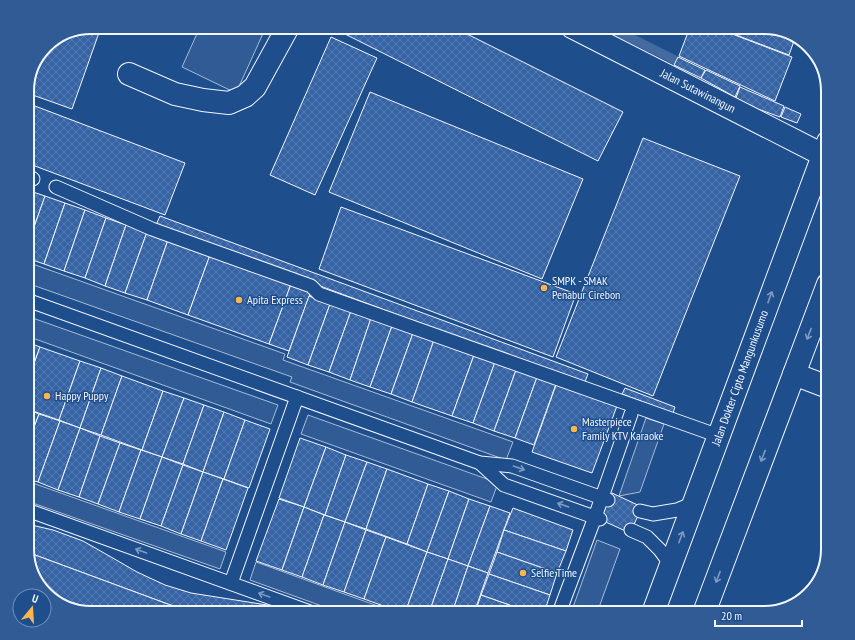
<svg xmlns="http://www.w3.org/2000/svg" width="855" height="640" font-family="'PT Sans Narrow',sans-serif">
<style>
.pitch{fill:#305b95;stroke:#a8bbd7}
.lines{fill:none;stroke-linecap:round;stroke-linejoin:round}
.stream{stroke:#446ba0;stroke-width:9}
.building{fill:url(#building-cross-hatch);stroke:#f2f6ff}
.service-casing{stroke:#f2f6ff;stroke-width:15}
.minor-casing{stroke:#f2f6ff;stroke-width:24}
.secondary-casing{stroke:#f2f6ff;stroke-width:24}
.service{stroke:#1f4e8c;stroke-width:13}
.minor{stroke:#1f4e8c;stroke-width:22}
.secondary{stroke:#1f4e8c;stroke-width:22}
.oneway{stroke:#7e9ac0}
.poi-dot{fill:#ffb74d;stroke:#1f4e8c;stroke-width:1.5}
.labels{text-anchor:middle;stroke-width:3;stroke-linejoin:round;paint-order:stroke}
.street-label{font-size:12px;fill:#f2f6ff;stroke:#1f4e8c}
.poi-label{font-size:12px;fill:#f2f6ff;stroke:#1f4e8c;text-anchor:start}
.rim{fill:none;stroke:#f2f6ff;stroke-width:2}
</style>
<defs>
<pattern id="building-cross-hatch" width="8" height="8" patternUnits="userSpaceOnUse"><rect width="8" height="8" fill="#3563a3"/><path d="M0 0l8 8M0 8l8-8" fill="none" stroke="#537ab1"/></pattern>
</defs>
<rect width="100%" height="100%" fill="#1f4e8c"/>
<g class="pitch">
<path d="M200 27H266L236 93 182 67Z"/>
<path d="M27 262 285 354 283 360 513 442 506 460 290 382 292 377 27 283Z"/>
<path d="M27 316 278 405 271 424 27 336Z"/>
<path d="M308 415 498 483 491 502 301 434Z"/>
<path d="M646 418 664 424 640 492 619 496Z"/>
<path d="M27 481 226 552 220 569 27 501Z"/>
<path d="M597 540 620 549 597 613H571Z"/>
<path d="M256 562 397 613H341L250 580Z"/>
</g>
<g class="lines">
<path class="stream" d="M609 27 675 60"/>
</g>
<g class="building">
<path d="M91 27H101L72 109 27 93V87L49 43Z"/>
<path d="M336 27H453L623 112 598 161 335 29Z"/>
<path d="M652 27H670L667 33Z"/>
<path d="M690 27H714L792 57 775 101 679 56Z"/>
<path d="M715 27H764L795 38 789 55Z"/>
<path d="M331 37 377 58 315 195 270 175Z"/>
<path d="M678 57 705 70 701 78 674 65Z"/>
<path d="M706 70 740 86 735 97 701 78Z"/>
<path d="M740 87 784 106 780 117 758 109 736 98Z"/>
<path d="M370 92 583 179 542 279 329 192Z"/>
<path d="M27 103 185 163 165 215 27 163Z"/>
<path d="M785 107 801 114 797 123 781 117Z"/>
<path d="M643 138 740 176 653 396 556 357Z"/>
<path d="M27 190 45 196 27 247Z"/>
<path d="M45 196 65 203 44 264 27 258V247Z"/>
<path d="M65 203 85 210 64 271 44 264Z"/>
<path d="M341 207 576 294 553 357 319 269Z"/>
<path d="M85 210 106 218 85 278 64 271Z"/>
<path d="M160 216 588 374 584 384 156 225Z"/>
<path d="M106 218 126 225 105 286 85 278Z"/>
<path d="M126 225 147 232 125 293 105 286Z"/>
<path d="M147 232 168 240 147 300 125 293Z"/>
<path d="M168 240 210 255 188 315 147 300Z"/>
<path d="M210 255 291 284 269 344 188 315Z"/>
<path d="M291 284 311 291 289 351 269 344Z"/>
<path d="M309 296 330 304 308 365 287 357Z"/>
<path d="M330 304 351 311 329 372 308 365Z"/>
<path d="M351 311 371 318 350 380 329 372Z"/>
<path d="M371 318 392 326 370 387 350 380Z"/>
<path d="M392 326 413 333 391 394 370 387Z"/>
<path d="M413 333 434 340 412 402 391 394Z"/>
<path d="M434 340 474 355 452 416 412 402Z"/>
<path d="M27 342 40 347 27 383Z"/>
<path d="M40 347 80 361 59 420 27 409V383Z"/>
<path d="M474 355 495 362 473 423 452 416Z"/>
<path d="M80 361 101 368 80 428 59 420Z"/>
<path d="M495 362 516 370 494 431 473 423Z"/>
<path d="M101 368 122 376 101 435 80 428Z"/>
<path d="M516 370 537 377 515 438 494 431Z"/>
<path d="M122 376 163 391 142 450 101 435Z"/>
<path d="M537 377 556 384 534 445 515 438Z"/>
<path d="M556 385 617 406 592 473 532 452Z"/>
<path d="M625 388 675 407 673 413 622 394Z"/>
<path d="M163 391 184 398 162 457 142 450Z"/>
<path d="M184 398 204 405 183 464 162 457Z"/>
<path d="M204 405 224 412 203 472 183 464Z"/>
<path d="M27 409 39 414 27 446Z"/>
<path d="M224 412 245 420 224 479 203 472Z"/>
<path d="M39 414 60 421 38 482 27 479V446Z"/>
<path d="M245 420 270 429 249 488 224 479Z"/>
<path d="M60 421 80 428 58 490 38 482Z"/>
<path d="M80 428 100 436 79 497 58 490Z"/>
<path d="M100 436 120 443 98 504 79 497Z"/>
<path d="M300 438 326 447 304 507 279 498Z"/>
<path d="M120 443 141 450 119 512 98 504Z"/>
<path d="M326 447 346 455 325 515 304 507Z"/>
<path d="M141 450 162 457 140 519 119 512Z"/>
<path d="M346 455 367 462 345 522 325 515Z"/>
<path d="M162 457 183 465 161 526 140 519Z"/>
<path d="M367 462 387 469 366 529 345 522Z"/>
<path d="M183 465 203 472 181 534 161 526Z"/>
<path d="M387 469 428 484 407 544 366 529Z"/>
<path d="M203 472 223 479 201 541 181 534Z"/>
<path d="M223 479 248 488 226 550 201 541Z"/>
<path d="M428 484 449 491 427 552 407 544Z"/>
<path d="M449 491 469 499 448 559 427 552Z"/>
<path d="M612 493 642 507 630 533 599 519Z"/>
<path d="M279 499 304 507 282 570 256 561Z"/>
<path d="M469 499 490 506 468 566 448 559Z"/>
<path d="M490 506 510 513 488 573 468 566Z"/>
<path d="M304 507 324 515 302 577 282 570Z"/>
<path d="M513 508 573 530 566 551 504 530Z"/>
<path d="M324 515 345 522 323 585 302 577Z"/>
<path d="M345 522 366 530 344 592 323 585Z"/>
<path d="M27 524 53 530 83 541 111 557 137 572 165 585 191 593 267 605 294 613H192L27 552Z"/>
<path d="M366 530 386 537 364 599 344 592Z"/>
<path d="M504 530 566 551 557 573 497 552Z"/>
<path d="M386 537 427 552 405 613H403L364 599Z"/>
<path d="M27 552 192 613H91L52 600 34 577Z"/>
<path d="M427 552 448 559 429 613H405Z"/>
<path d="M497 552 557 573 550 595 489 574Z"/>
<path d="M448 559 468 566 452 613H429Z"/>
<path d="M468 566 488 573 474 613H452Z"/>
<path d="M489 574 550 595 544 613H532L481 595Z"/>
<path d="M481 595 532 613H475Z"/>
</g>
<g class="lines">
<defs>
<g id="service">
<path d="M27 175 33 179"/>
<path d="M56 187 152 229 311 286 319 294 719 436"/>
<path d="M27 300 480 463 512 466 608 500"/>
<path d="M480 463 504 485 600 519"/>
<path d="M27 510 313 613"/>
<path d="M640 511 653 514 677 510 694 503"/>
<path d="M631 530 647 537 660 550 671 565"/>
<path d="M231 583 297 397"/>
<path d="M559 613 595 517 631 414"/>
</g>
<g id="minor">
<path d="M572 27 823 155"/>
<path d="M129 74 175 94 203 100 229 103 245 96 255 87 288 27"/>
<path d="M794 374 828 387"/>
</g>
<g id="secondary">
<path d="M653 613 828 142"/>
<path d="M704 613 828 284"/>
</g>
</defs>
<use href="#service" class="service-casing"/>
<use href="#minor" class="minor-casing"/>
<use href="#secondary" class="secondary-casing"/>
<use href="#service" class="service"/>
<use href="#minor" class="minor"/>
<use href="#secondary" class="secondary"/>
</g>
<defs><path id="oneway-shaft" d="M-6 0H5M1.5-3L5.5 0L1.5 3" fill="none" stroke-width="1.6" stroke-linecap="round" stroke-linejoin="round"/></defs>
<g class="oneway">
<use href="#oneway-shaft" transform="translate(770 297) rotate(-70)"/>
<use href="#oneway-shaft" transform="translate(809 334) rotate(111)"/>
<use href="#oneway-shaft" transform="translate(763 456) rotate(111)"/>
<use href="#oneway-shaft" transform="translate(519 468) rotate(19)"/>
<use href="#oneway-shaft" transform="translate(563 505) rotate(-161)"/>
<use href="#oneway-shaft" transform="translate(681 537) rotate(-69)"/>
<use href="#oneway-shaft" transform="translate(141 551) rotate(-160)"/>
<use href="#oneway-shaft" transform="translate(718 577) rotate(111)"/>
<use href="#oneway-shaft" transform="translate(264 595) rotate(-160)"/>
</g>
<g class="poi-dot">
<circle cx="544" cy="288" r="4"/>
<circle cx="239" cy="300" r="4"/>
<circle cx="47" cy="396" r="4"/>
<circle cx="574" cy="429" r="4"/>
<circle cx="523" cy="573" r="4"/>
</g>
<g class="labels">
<g class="street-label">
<text transform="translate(698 91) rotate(27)" y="4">Jalan Sutawinangun</text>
<text transform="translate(740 378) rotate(-70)" y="4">Jalan Dokter Cipto Mangunkusumo</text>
</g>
<g class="poi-label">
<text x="552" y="285">SMPK - SMAK<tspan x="552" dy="14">Penabur Cirebon</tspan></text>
<text x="247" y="304">Apita Express</text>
<text x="55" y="400">Happy Puppy</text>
<text x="582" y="426">Masterpiece<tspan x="582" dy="14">Family KTV Karaoke</tspan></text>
<text x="531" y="577">Selfie Time</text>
</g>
</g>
<path d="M0 0H855V640H0ZM91 34H764A57 57 0 0 1 821 91V549A57 57 0 0 1 764 606H91A57 57 0 0 1 34 549V91A57 57 0 0 1 91 34Z" fill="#305b95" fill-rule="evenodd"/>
<path class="rim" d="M91 34H764A57 57 0 0 1 821 91V549A57 57 0 0 1 764 606H91A57 57 0 0 1 34 549V91A57 57 0 0 1 91 34Z"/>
<g transform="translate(32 608) rotate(18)"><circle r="19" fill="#1f4e8c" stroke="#7391ba"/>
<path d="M0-3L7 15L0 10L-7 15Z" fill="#ffb74d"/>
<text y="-6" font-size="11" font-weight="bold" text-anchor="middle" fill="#f2f6ff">U</text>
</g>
<path d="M715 620v6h87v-6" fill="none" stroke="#f2f6ff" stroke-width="2"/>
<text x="721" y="620" font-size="12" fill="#f2f6ff" stroke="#1f4e8c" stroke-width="3" paint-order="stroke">20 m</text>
</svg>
